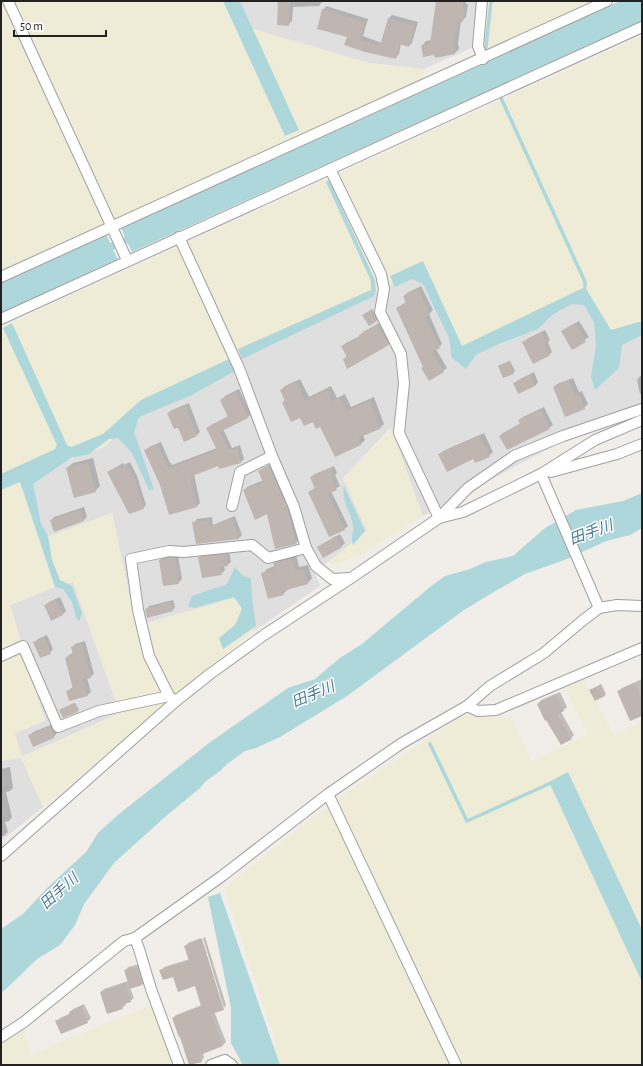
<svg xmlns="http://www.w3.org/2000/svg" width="643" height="1066" font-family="'Alegreya Sans','Noto Sans JP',sans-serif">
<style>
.residential{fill:#e0dfdf}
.farmland{fill:#eeecd7;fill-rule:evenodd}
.water{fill:#aed7db}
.shadow{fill:#0003}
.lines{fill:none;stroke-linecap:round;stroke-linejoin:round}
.stream{stroke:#aed7db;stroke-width:3.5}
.building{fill:#bfb6b2}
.minor-casing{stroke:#9f9f9f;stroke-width:12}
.minor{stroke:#fff;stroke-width:10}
.labels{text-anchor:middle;stroke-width:3;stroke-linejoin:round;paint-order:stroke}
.water-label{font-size:15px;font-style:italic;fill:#4b7a94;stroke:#fff}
</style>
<rect width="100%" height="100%" fill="#f1ede9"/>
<g class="residential">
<path d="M234 1H488L483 43 424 69 369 63 245 27Z"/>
<path d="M418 271 580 298 642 327V415L559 443 423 516 390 428 343 478 367 531 328 562 314 571 320 586 254 631 238 597 136 626 112 513 45 538 25 476 106 446 140 408 243 354Z"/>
<path d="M73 582 120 713 21 757 43 807 1 841V761L21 757 15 733 45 721 10 605 62 584Z"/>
</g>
<g class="farmland">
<path d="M1 1H234L246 27 369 63 424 69V79L1 272Z"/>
<path d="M488 1H600L491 51 483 43Z"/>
<path d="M642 36V272L640 273 642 283V327L608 337 580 299 461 352 418 271 244 354 231 371 140 408 106 446 25 476 45 538 112 513 136 626 238 597 254 631 43 807 21 758 1 761V327ZM73 582 120 713 22 757 15 733 45 721 10 605 62 584Z"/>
<path d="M391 428 423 516 362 554 335 565 328 562 367 531 343 478Z"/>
<path d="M583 679 614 735 642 722V1065H223L277 1046 224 888 329 805 464 715 511 718 532 762 588 734 565 688Z"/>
<path d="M151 1005 173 1065H1V1045L22 1031 33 1054Z"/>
</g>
<g class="water">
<path d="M223 1H240L299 130 285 136Z"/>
<path d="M620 1H642V21L132 252 128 243 113 250 118 259 1 313V282L106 234 110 243 125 237 121 227Z"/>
<path d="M329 180 375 280 376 291 374 296 242 359 238 349 371 290V281L326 182Z"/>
<path d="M423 261 462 346 585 287 611 330 642 321V335L622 345 619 368 595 390 591 377 596 345 594 322 584 305 572 304 552 315 538 329 494 346 476 355 466 369 452 358 449 338 423 284 412 279 395 287 390 276Z"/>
<path d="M12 323 67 445 71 447 103 434 141 400 229 359 235 371 190 396 139 417 134 432 154 489 149 490 132 453 118 438 109 439 89 454 71 458 33 484 41 523 48 536 52 560 60 580 72 586 82 613 79 621 76 618 72 602 63 589 55 587 20 482 1 490V474L55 449 57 445 3 328Z"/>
<path d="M344 486 365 531 353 545C350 535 354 534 353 526 351 512 341 501 344 486Z"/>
<path d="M642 493V528L630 535 606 541 567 559 525 574 492 593 464 610 347 696 280 737 256 748 245 751 227 764 220 771 205 782 200 788 166 816 114 863 84 904 75 925 60 945 37 959 5 990 1 992V929L23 914 46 889 86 852 98 833 119 814 209 743 288 688 315 679 340 658 362 644 430 587 445 576 470 569 486 562 513 556 545 528 576 510 623 501Z"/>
<path d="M235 567 243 576 251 578 252 597 256 626 223 649 219 638 235 625 242 609 234 597 194 608 188 606 192 596 227 584Z"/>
<path d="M568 772 642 930V982L549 782Z"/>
<path d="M220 893 280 1065H243L231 1043V1008L208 897Z"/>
</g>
<g class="shadow">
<path d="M283 1H322V2L319 6 293 7 292 21 289 24Z"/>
<path d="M440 1H466V4H468L466 17 461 21 458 43 459 49 455 53 435 54 422 46 426 41 431 40Z"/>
<path d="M326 6 368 19 363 36 382 43 389 18 392 15 418 22 412 43 409 46 401 44 399 54 395 58 348 36 323 10Z"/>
<path d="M421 286 433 310 429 314 442 344 436 349 447 368 430 380 397 308 406 302 404 296 407 293Z"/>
<path d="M372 309 378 319 370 325 365 314Z"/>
<path d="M579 321 589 337 572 348 562 331Z"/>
<path d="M381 322 392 341 389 344 348 368 344 359 347 356 342 347 346 343 360 336 363 332Z"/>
<path d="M545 330 550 340 548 342 552 352 549 355 534 363 524 342 527 339Z"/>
<path d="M510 361 515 371 513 373 499 366Z"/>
<path d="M534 372 538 382 535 386 515 383 518 380Z"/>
<path d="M640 376H642V394H640L637 380Z"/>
<path d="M573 378 579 392 582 391 588 404 584 408 554 387 557 384Z"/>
<path d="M300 379 309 397 331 386 337 398 345 394 351 407 374 397 384 424 380 428 363 435 365 440 360 445 301 417 283 403 285 400 281 390 285 386Z"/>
<path d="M239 389 251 414 248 417 223 429 232 448 240 445 244 459 241 462 219 465 194 474 200 503 197 506 170 514 161 484 146 450 149 447 161 442 170 463H171L172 465 217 448 207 428 211 425 229 416 221 400 225 396Z"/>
<path d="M189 403 200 432 197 435 179 426 168 413 172 410Z"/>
<path d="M544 407 553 425 549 428 500 436 503 433 521 423 519 420 523 417Z"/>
<path d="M484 433 493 452 489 456 474 458 440 454 443 451Z"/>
<path d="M93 458 100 486 95 491 67 468 73 463Z"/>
<path d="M130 462 137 476 146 505 143 508 108 472 123 463 124 465Z"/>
<path d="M273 463 291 506 299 540 296 543 268 513 244 491 247 487 264 480 259 471 263 468Z"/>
<path d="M334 466 337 473 335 475 340 486 331 491 348 526 344 529 309 492 316 487 311 477 315 474Z"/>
<path d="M84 507 87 517 84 520 55 531 51 521 54 517Z"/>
<path d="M235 516 242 535 239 538 197 543 194 523 197 519 212 517 213 525Z"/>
<path d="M340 534 345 543 342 546 318 547Z"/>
<path d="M229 551 231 562 227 565 224 566 225 570 221 574 199 557 202 554Z"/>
<path d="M296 554 299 567 308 565 312 578 308 583 289 588 283 594 262 574 267 569 275 566 274 564 279 559Z"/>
<path d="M178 555 182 579 178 583 160 560 164 557Z"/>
<path d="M60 597 66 611 63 614 52 619 45 606 49 602Z"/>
<path d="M173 600 175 607 172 611 146 610 149 606Z"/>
<path d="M47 635 53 649 50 653 34 643 38 639Z"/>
<path d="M85 641 94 674 90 677 87 678 91 692 87 695 67 691 73 687 66 658 69 655 73 653 72 648 75 644Z"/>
<path d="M642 679V714L618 692 622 688Z"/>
<path d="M601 684 606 694 604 696 591 690Z"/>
<path d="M560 692 567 707 561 712 574 735 571 738 538 704 541 700Z"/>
<path d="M75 703 79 710 77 711 61 710Z"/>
<path d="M53 724 57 733 54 737 34 745 30 736 33 732Z"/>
<path d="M10 767 13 788 10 791 6 792 12 817 9 821 5 822 8 832 4 836H1V769Z"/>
<path d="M205 937 226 1005 224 1008 203 938Z"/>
<path d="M201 938 222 1008H224L214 1011 226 1042 223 1045 203 1052 204 1058 201 1061 181 1036 173 1018 176 1015 202 1005 196 985 161 971 164 967 190 959 185 946 188 943Z"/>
<path d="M140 964 145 981 142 985 130 988 134 998 130 1001 125 1003 126 1005 122 1008 101 992 104 989 128 981 125 971 128 967Z"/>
<path d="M84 1004 91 1018 87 1022H57L60 1018 71 1013 70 1012 73 1009Z"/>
</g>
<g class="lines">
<g class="stream">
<path d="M486 47 491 1"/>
<path d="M501 98 585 282V287"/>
<path d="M430 744 467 821 551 783"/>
</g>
</g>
<g class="building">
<path d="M278 1H290L289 26 277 25Z"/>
<path d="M436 1H463V8H465L463 22 458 21 454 48 455 54 435 58 434 55 423 57 421 45 430 44Z"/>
<path d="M322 9 365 22 360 40 380 46 388 18 415 25 409 47 399 44 396 59 365 52 344 45 347 37 317 29Z"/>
<path d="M418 289 430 315 425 317 440 348 432 352 444 372 429 381 421 368 423 367 396 308 406 303 403 296Z"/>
<path d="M371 310 377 321 369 326 362 315Z"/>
<path d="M575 323 586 342 572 350 561 331Z"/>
<path d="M377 324 389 345 347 369 343 359 347 357 341 346 360 337 359 335Z"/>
<path d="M541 332 547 344 544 345 549 356 533 364 522 342Z"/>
<path d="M509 361 514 374 503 378 498 366Z"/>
<path d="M530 375 535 386 518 394 513 383Z"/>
<path d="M569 380 575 395 578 393 585 409 565 417 553 387Z"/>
<path d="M296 382 305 401 327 390 332 402 340 398 347 411 370 401 380 429 358 438 361 445 335 457 320 427 316 429 313 422 304 426 300 418 291 422 282 402 285 401 280 390Z"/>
<path d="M236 392 248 418 220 432 229 450 237 448 241 463 219 469 218 466 190 477 197 507 169 515 160 485 144 450 157 444 167 466 168 465 169 468 217 450 206 428 228 417 220 400Z"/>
<path d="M185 406 197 436 184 442 178 428 174 429 167 413Z"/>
<path d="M541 410 550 429 507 450 499 436 520 424 518 420Z"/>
<path d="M480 436 490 457 475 463 473 459 447 472 438 454Z"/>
<path d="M88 463 96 492 74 498 66 468Z"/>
<path d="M127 464 135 479 144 509 129 514 107 472 120 465 121 467Z"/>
<path d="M269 466 288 509 296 544 275 549 267 514 255 520 243 490 263 482 258 471Z"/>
<path d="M331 468 334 477 332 478 337 490 328 494 345 530 329 537 308 492 315 489 310 477Z"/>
<path d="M80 510 84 521 54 532 50 520Z"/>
<path d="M232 519 239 539 196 544 192 522 209 520 210 527Z"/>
<path d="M336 536 342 547 323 558 317 547Z"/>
<path d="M226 554 228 566 220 567 222 575 202 578 198 557Z"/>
<path d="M169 558H175L179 584 163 586 159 560Z"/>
<path d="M292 559 295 571 304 569 308 584 283 591 284 595 268 599 261 573 275 569 273 563Z"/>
<path d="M56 600 63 615 51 621 44 605Z"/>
<path d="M170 602 173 611 147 618 145 609Z"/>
<path d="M44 638 51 654 40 658 33 642Z"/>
<path d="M82 644 91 678 83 680 88 696 69 701 66 691 73 689 65 658 73 655 71 647Z"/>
<path d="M635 683 642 699V716L630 721 617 691Z"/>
<path d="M600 685 605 696 595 701 589 690Z"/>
<path d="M556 695 564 711 557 715 572 739 561 745 546 720 545 721 537 704Z"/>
<path d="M74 703 78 712 63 718 59 710Z"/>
<path d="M50 726 54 738 33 747 28 735Z"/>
<path d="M202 939 224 1010 211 1014 223 1046 200 1055 202 1062 189 1065 180 1037H179L172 1018 201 1006 195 986 178 992 173 977 163 980 159 970 189 961 184 946Z"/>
<path d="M137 967 142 985 130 989 124 970Z"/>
<path d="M125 983 131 1002 121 1005 123 1009 107 1014 100 992Z"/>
<path d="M81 1006 88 1023 61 1034 55 1021 70 1015 69 1012Z"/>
</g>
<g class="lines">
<defs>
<g id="minor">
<path d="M8 1 127 260"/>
<path d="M482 1 478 46 483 59"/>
<path d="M330 169 381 274 384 289 380 312 401 354 404 383 399 433 439 518 468 488 514 456 563 436 642 409"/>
<path d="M179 237 239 368 272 456"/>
<path d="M1 277 607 1"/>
<path d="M1 319 642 27"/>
<path d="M551 472 617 454 642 444"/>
<path d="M541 474 599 608"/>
<path d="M232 506 240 472 272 456 294 507 306 548 316 566 332 579 350 578"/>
<path d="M1 656 23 646 58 727 99 711 169 696"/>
<path d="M176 701 169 696 149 656 138 610 131 559 169 551 184 552 252 545 268 558 306 548"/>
<path d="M467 706 478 711 496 710 642 648"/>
<path d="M328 794 456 1065"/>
<path d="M1 856 176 701 210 674 264 635 351 578 439 518 463 512 541 474 595 440 642 420"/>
<path d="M135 938 139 949 151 989 179 1065"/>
<path d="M1 1037 24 1022 124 941 135 938 222 876 328 794 402 743 467 706 490 686 544 653 582 621 599 608 617 605 642 606"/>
<path d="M211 1065 225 1060 232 1065"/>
</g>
</defs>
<use href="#minor" class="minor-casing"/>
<use href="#minor" class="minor"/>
</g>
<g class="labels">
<g class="water-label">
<text transform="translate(591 532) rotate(-20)" y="5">田手川</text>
<text transform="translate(313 694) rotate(-23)" y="5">田手川</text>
<text transform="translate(59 891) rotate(-42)" y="5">田手川</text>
</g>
</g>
<rect width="643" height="1066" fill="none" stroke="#222222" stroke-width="4"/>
<path d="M14 30v6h92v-6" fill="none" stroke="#222222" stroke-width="2"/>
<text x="20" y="30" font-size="12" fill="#222222" stroke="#ffffff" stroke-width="3" paint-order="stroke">50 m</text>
</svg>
